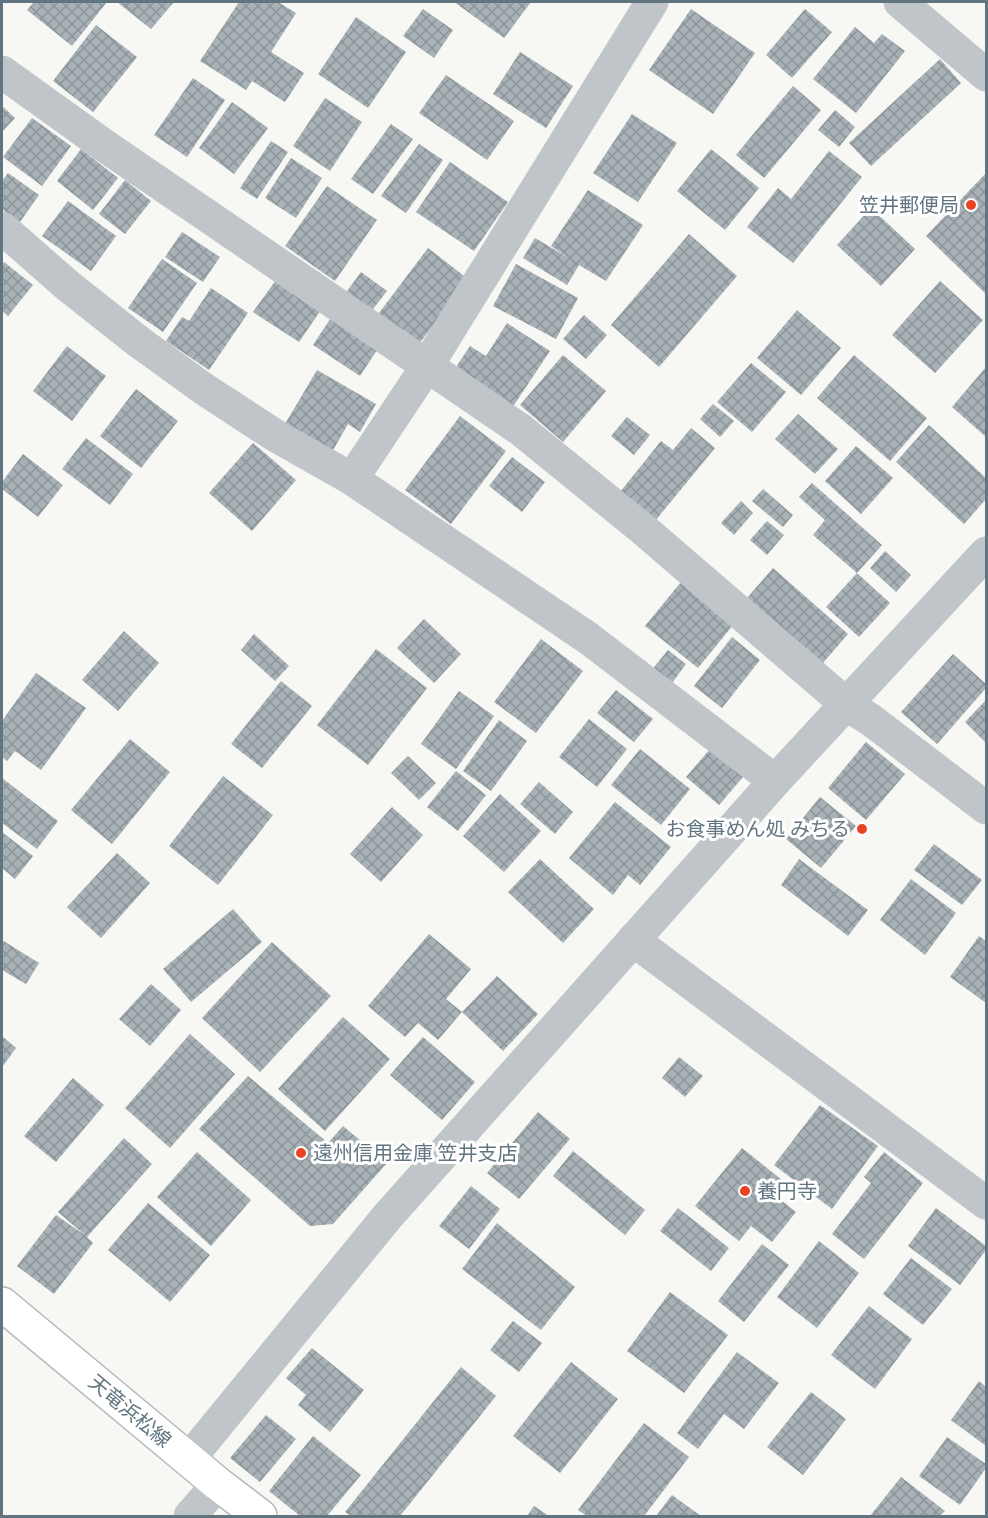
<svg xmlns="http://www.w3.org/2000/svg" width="988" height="1518" font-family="Ubuntu,'Noto Sans JP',sans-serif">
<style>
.building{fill:url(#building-cross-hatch)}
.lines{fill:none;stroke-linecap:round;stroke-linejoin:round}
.major-casing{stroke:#b3b9bd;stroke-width:36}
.minor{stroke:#c0c5c9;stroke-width:33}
.major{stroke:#fff;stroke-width:33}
.poi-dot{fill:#e84424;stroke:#fff;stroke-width:2}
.labels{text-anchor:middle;stroke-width:6;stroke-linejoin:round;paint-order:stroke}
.poi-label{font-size:20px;fill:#617580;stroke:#fff;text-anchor:end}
.street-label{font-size:20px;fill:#617580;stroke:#fff}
</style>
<defs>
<pattern id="building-cross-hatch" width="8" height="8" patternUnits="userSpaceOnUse" patternTransform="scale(1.5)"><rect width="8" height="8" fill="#a7b1b6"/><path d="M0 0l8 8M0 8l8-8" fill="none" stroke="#8b9599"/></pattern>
</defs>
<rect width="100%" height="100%" fill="#f7f7f4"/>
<g class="building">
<path d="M34 2H107L72 46 27 10Z"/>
<path d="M117 2H174L151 29Z"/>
<path d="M239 2H278L296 13 271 52 304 73 285 102 252 81 246 90 200 61Z"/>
<path d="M454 2H531L504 38Z"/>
<path d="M423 9 453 30 434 58 403 36Z"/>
<path d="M691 9 755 53 713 114 649 70Z"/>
<path d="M805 9 832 32 792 78 766 55Z"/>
<path d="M356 17 406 52 368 108 318 74Z"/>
<path d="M96 25 137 57 93 112 53 81Z"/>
<path d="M855 27 874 43 882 34 905 51 856 113 813 79Z"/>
<path d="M520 52 573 86 546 128 493 94Z"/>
<path d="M940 59 961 83 871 166 849 143Z"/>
<path d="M446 75 514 121 487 160 419 113Z"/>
<path d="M193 78 225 100 187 157 154 135Z"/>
<path d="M793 86 821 110 764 178 736 155Z"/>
<path d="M325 98 362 122 330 171 293 146Z"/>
<path d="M232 102 268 128 234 174 199 148Z"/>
<path d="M2 106 15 118 2 132Z"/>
<path d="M835 110 855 127 839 147 818 130Z"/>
<path d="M632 114 677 143 638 202 593 173Z"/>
<path d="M32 118 71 146 42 186 3 157Z"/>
<path d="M391 124 413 139 373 194 351 179Z"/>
<path d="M271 141 288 152 257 199 240 188Z"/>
<path d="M419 144 443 160 406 213 381 196Z"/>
<path d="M81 149 118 178 93 210 57 181Z"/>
<path d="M711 149 759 188 725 230 677 191Z"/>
<path d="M829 151 862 177 793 263 747 227 778 188 791 199Z"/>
<path d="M291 158 322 178 296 218 265 198Z"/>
<path d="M450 162 508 202 474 251 416 212Z"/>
<path d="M8 173 39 195 20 222 2 209V181Z"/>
<path d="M986 173V294L926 236Z"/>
<path d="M125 180 151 201 125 234 99 214Z"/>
<path d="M327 186 377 220 335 281 285 246Z"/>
<path d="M588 190 643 225 606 281 579 265 567 285 523 258 535 238 569 258 551 246Z"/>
<path d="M68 201 116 236 91 271 42 236Z"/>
<path d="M871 208 915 249 881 286 837 245Z"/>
<path d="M182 232 220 257 203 282 165 257Z"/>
<path d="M689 234 737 276 659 367 611 325Z"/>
<path d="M428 248 468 279 416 348 376 317Z"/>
<path d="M162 259 197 283 163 332 128 308Z"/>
<path d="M4 262 33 285 8 316 2 311V265Z"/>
<path d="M516 264 578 298 556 339 493 306Z"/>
<path d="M361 272 387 291 370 313 345 294Z"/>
<path d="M276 280 321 310 299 342 253 312Z"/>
<path d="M940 281 983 320 935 373 892 335Z"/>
<path d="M211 288 248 313 209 370 166 341 182 317 189 321Z"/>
<path d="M797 310 841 348 801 395 757 358Z"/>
<path d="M584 315 607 335 586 359 563 339Z"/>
<path d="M332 316 379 347 360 376 313 345Z"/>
<path d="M507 323 550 351 512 408 454 370 470 346 486 356Z"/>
<path d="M67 346 106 376 72 421 33 391Z"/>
<path d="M563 355 606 391 563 442 520 405Z"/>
<path d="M854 355 927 418 890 461 817 398Z"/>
<path d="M751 363 786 392 752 432 717 402Z"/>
<path d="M986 367V437L952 407Z"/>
<path d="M317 370 376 404 360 432 348 424 332 452 285 424Z"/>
<path d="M136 389 178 421 141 468 100 436Z"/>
<path d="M713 404 734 421 720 437 700 419Z"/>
<path d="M798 414 838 449 815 474 775 439Z"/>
<path d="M460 416 506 451 451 524 405 490Z"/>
<path d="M627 417 650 435 634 455 611 436Z"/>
<path d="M929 425 986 478V499L964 524 896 462Z"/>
<path d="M691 428 715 448 655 521 620 492 661 441 673 450Z"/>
<path d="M86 438 133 474 110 505 62 469Z"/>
<path d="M253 443 296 480 252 531 209 493Z"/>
<path d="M856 446 893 478 861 514 825 481Z"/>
<path d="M23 454 63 485 38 517 2 489V482Z"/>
<path d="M512 457 545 482 522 512 489 486Z"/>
<path d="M812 483 882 545 857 573 890 603 859 637 826 607 857 573 813 535 825 520 799 497Z"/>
<path d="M763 489 793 515 783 527 752 501Z"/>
<path d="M741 501 753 513 734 535 721 523Z"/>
<path d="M767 521 784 535 767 555 750 540Z"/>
<path d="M885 551 911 575 896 592 870 568Z"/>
<path d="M773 568 848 634 823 663 747 598Z"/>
<path d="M681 582 734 624 698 668 645 626Z"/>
<path d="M424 619 461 654 434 683 397 648Z"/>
<path d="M124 631 159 663 118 711 82 680Z"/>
<path d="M254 634 289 666 275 681 241 650Z"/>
<path d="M732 637 760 660 722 708 694 686Z"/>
<path d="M541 639 583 671 536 733 494 702Z"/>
<path d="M376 649 427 688 368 765 317 725Z"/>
<path d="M668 650 686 664 670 686 651 671Z"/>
<path d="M953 654 986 684V688L937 744 901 712Z"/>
<path d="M36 673 86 708 41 770 15 751 7 761 2 757V721Z"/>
<path d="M281 681 312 706 262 768 231 744Z"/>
<path d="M616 690 653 719 634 742 597 713Z"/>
<path d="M459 691 494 716 456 769 421 744Z"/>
<path d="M986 700V743L965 722Z"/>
<path d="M589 719 627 749 597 787 559 757Z"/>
<path d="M499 720 527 741 491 791 463 771Z"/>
<path d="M130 739 170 772 112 844 71 810Z"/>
<path d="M866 742 905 774 866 820 828 788Z"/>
<path d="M640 749 690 789 661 825 611 785Z"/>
<path d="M710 749 743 777 719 805 686 777Z"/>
<path d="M408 756 436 783 419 800 391 773Z"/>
<path d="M456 771 486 795 458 831 427 807Z"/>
<path d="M223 776 273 815 218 885 169 846Z"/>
<path d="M2 778 58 821 37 849 2 823Z"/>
<path d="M539 782 573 812 555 834 520 804Z"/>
<path d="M500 794 541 831 504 872 463 836Z"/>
<path d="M820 797 856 826 821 868 786 839Z"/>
<path d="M615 802 671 847 640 885 628 875 613 895 569 858Z"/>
<path d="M392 807 423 835 381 882 350 854Z"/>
<path d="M2 832 33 856 15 879 2 868Z"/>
<path d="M934 844 982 880 962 905 914 870Z"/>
<path d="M117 853 150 883 101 938 67 907Z"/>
<path d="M540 859 594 909 563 943 508 892Z"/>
<path d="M799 859 868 910 848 936 781 885Z"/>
<path d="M911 879 956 913 925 955 880 920Z"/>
<path d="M233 909 262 942 191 1002 163 969Z"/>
<path d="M429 934 471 969 446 999 462 1012 497 976 538 1014 503 1051 462 1012 438 1040 418 1023 405 1037 368 1006Z"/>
<path d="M979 936 986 941V1003L950 977Z"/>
<path d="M2 940 39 963 26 984 2 970Z"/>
<path d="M272 942 331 996 260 1072 202 1018Z"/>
<path d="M151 984 181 1010 150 1046 119 1019Z"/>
<path d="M343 1017 390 1059 325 1131 278 1089Z"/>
<path d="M190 1034 235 1074 170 1148 125 1108Z"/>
<path d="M2 1036 16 1048 2 1067Z"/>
<path d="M423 1037 475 1082 442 1120 390 1075Z"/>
<path d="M679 1057 703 1076 685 1097 662 1078Z"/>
<path d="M248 1076 328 1143 343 1126 387 1163 333 1224 310 1226 199 1129Z"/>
<path d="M73 1078 104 1105 56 1162 24 1136Z"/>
<path d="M820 1105 878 1146 832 1209 774 1165Z"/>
<path d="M538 1112 570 1139 519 1199 487 1173Z"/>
<path d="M124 1138 152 1164 87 1237 93 1243 54 1294 17 1266 56 1215 86 1236 58 1212Z"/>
<path d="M742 1148 787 1184 777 1197 796 1212 772 1242 751 1226 739 1241 695 1206Z"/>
<path d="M573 1151 645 1210 625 1235 553 1176Z"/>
<path d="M197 1152 251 1200 211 1246 157 1197Z"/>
<path d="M884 1152 923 1183 864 1259 832 1234 871 1183 864 1177Z"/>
<path d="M471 1186 500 1209 469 1249 439 1226Z"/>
<path d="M148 1203 210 1255 170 1302 108 1250Z"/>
<path d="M678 1208 729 1248 711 1271 660 1231Z"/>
<path d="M936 1208 986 1246V1250L960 1285 908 1246Z"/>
<path d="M497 1223 575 1287 541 1330 462 1269Z"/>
<path d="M819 1241 859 1273 817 1328 777 1297Z"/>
<path d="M762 1244 789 1265 744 1322 718 1301Z"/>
<path d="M911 1258 952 1289 923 1325 883 1294Z"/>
<path d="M670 1292 728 1335 684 1393 627 1351Z"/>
<path d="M869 1306 912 1339 875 1389 831 1355Z"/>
<path d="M513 1321 542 1343 519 1372 490 1350Z"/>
<path d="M312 1348 364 1390 330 1432 298 1405 306 1395 286 1378Z"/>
<path d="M737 1352 779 1383 744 1429 724 1414 698 1449 677 1433Z"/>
<path d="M571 1362 618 1399 560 1473 513 1436Z"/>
<path d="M461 1367 496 1396 400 1516H351L345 1512Z"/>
<path d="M979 1381 986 1387V1446L951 1420Z"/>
<path d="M811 1392 846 1419 803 1475 767 1447Z"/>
<path d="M266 1415 296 1439 260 1482 230 1458Z"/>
<path d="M644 1423 689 1457 644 1516H587L578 1510Z"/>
<path d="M313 1436 361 1475 327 1516H300L269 1491Z"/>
<path d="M947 1437 986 1464V1468L960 1505 919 1476Z"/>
<path d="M901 1477 945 1511 940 1516H870Z"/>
<path d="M672 1495 701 1516H656Z"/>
<path d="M534 1506 549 1516H527Z"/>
</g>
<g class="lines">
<defs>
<path id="major" d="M2 1304 218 1484 260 1516"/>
</defs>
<use href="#major" class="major-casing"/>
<g class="minor">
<path d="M900 2 986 75"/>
<path d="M2 72 105 146 521 430 644 530 846 704 871 720 986 808"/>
<path d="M2 228 67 285 139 342 204 389 276 436 352 479 588 638 775 781"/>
<path d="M352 479 427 366 652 2"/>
<path d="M633 940 986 1203"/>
<path d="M189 1459 387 1217 775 781 986 553"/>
<path d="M190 1516 218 1484"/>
</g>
<use href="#major" class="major"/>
</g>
<g class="poi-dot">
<circle cx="971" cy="205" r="6"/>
<circle cx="862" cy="829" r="6"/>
<circle cx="301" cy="1153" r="6"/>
<circle cx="745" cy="1191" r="6"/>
</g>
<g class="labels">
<g class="poi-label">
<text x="959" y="212">笠井郵便局</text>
<text x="850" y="836">お食事めん処 みちる</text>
<text x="313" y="1160" text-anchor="start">遠州信用金庫 笠井支店</text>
<text x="757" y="1198" text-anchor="start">養円寺</text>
</g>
<g class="street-label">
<text transform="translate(130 1411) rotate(40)" y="7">天竜浜松線</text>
</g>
</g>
<rect width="988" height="1518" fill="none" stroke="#617580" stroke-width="6"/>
</svg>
